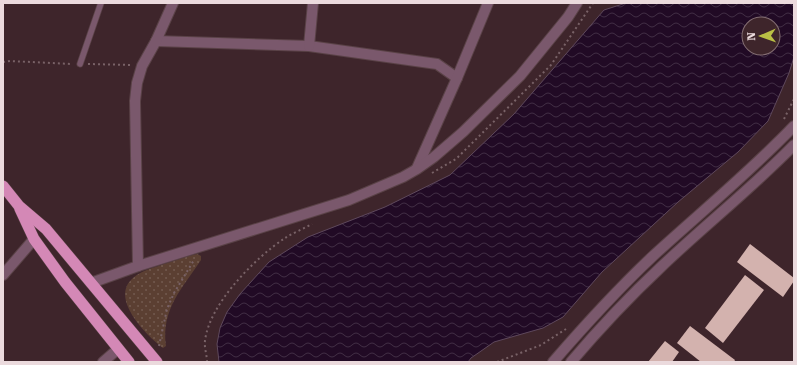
<svg xmlns="http://www.w3.org/2000/svg" width="797" height="365" font-family="'Roboto Serif',serif">
<style>
.garden{fill:url(#garden-dots)}
.water{fill:url(#water-waves);stroke:#5e485c;fill-rule:evenodd}
.building{fill:#d3b2ae}
.lines{fill:none;stroke-linecap:round;stroke-linejoin:round}
.service-casing{stroke:#5a4247;stroke-width:7}
.minor-casing{stroke:#5a4247;stroke-width:12}
.tertiary-casing{stroke:#5a4247;stroke-width:12}
.trunk-casing{stroke:#5a4247;stroke-width:12}
.path{stroke:#796267;stroke-width:2;stroke-dasharray:2 3;stroke-linecap:butt}
.service{stroke:#7a586c;stroke-width:5.5}
.minor{stroke:#7a586c;stroke-width:10}
.tertiary{stroke:#7a586c;stroke-width:10}
.trunk{stroke:#d488b6;stroke-width:11}
</style>
<defs>
<pattern id="garden-dots" width="8" height="8" patternUnits="userSpaceOnUse"><rect width="8" height="8" fill="#5b3f32"/><path d="M2 2h.1M6 6h.1" fill="none" stroke="#735a4f" stroke-width="1.8" stroke-linecap="round"/></pattern>
<pattern id="water-waves" width="16" height="10" patternUnits="userSpaceOnUse"><rect width="16" height="10" fill="#210a25"/><path d="M0 5q4-4 8 0t8 0" fill="none" stroke="#412d44"/></pattern>
</defs>
<rect width="100%" height="100%" fill="#3e252b"/>
<path class="garden" d="M197 254 201 256V260C182 289 161 309 166 346L163 348C146 335 109 298 133 278 142 270 154 268 164 264 175 261 186 256 197 254Z"/>
<path class="water" d="M626 3H794V57L789 73 768 121 738 152 678 202 602 272 563 317 543 328 494 342 471 358 468 362H219L217 344 220 328 227 312 240 294 269 262 308 237 385 207 450 175 514 114 604 10ZM749 24H773V48H749Z"/>
<g class="building">
<path d="M750 244 794 278V281L783 297 737 262Z"/>
<path d="M745 275 764 290 723 343 705 328Z"/>
<path d="M690 326 735 360 734 362H701L677 343Z"/>
<path d="M665 341 679 352 672 362H648Z"/>
</g>
<g class="lines">
<defs>
<path id="service" d="M80 64 101 3"/>
<g id="minor">
<path d="M156 41 309 46 437 64 457 78"/>
<path d="M309 46 313 3"/>
<path d="M417 168 457 78 488 3"/>
<path d="M138 266 135 101 137 83 142 66 156 41 173 3"/>
<path d="M3 275 34 239"/>
<path d="M91 283 138 266 349 200 403 177 417 169 434 157 463 132 520 76 568 17 577 3"/>
<path d="M103 362 118 349"/>
</g>
<g id="tertiary">
<path d="M553 362C585 325 618 289 653 256 700 213 750 172 794 126"/>
<path d="M571 362C599 329 629 297 661 267 705 225 752 188 794 145"/>
</g>
<g id="trunk">
<path d="M3 186 19 206 46 229 157 362"/>
<path d="M20 209 34 239 65 282 129 362"/>
</g>
</defs>
<use href="#service" class="service-casing"/>
<use href="#minor" class="minor-casing"/>
<use href="#tertiary" class="tertiary-casing"/>
<use href="#trunk" class="trunk-casing"/>
<g class="path">
<path d="M3 62 10 61 72 64"/>
<path d="M88 64 132 65"/>
<path d="M784 119 794 99"/>
<path d="M432 173 456 159 551 65 593 3"/>
<path d="M159 346 167 309 174 293 194 260"/>
<path d="M207 362C207 355 204 347 205 341 209 304 255 258 285 238 293 233 303 229 312 224"/>
<path d="M497 362 541 345 566 329"/>
</g>
<use href="#service" class="service"/>
<use href="#minor" class="minor"/>
<use href="#tertiary" class="tertiary"/>
<use href="#trunk" class="trunk"/>
</g>
<rect width="797" height="365" fill="none" stroke="#ebdadd" stroke-width="8"/>
<g transform="translate(761 36) rotate(268)"><circle r="19" fill="#3e252b" stroke="#836d72"/>
<path d="M0-3L7 15L0 10L-7 15Z" fill="#bac045"/>
<text y="-6" font-size="11" font-weight="bold" text-anchor="middle" fill="#ebdadd">N</text>
</g>
</svg>
